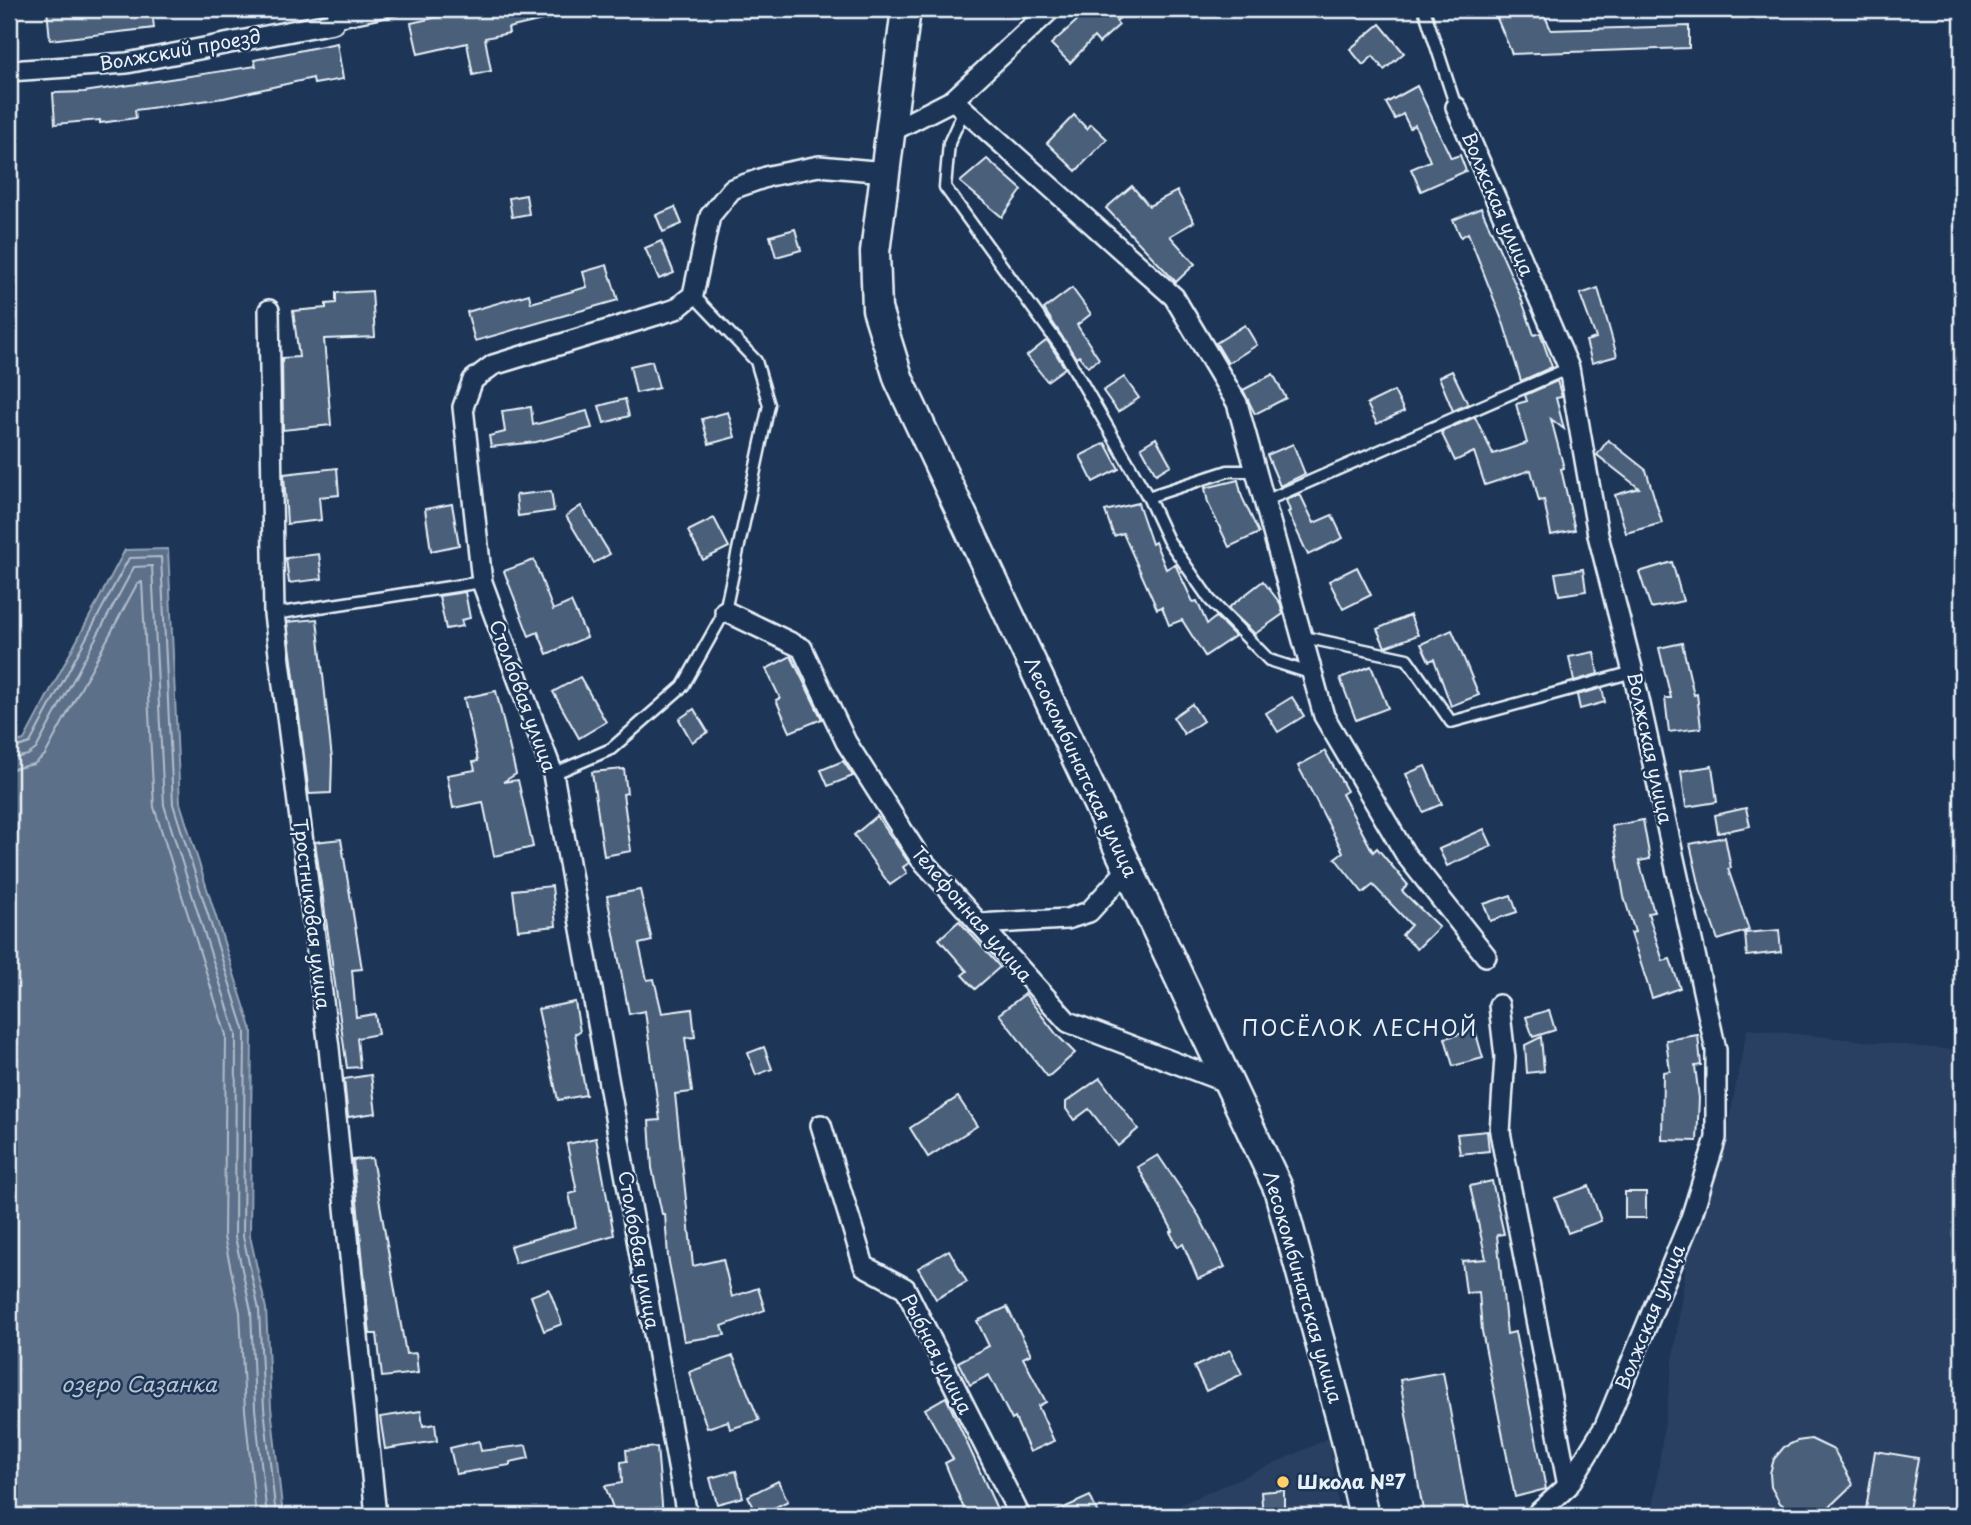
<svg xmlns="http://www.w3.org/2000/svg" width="1971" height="1525" font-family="'Playpen Sans',sans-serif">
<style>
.built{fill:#2a4162}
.water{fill:#5d7089;stroke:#95a4b5;stroke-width:2}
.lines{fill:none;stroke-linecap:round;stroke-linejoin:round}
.shore{stroke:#b0bdcc;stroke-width:2}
.building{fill:#495e7a;stroke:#e8f1f8;stroke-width:2}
.lane-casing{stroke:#e8f1f8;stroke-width:15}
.street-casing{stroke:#e8f1f8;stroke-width:24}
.secondary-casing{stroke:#e8f1f8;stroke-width:33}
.lane{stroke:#1d3557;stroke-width:10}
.street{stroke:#1d3557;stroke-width:19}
.secondary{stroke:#1d3557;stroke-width:28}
.poi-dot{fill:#ffd166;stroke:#1d3557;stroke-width:2.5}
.labels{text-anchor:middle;stroke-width:5;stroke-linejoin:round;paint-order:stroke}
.street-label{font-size:19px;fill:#e8f1f8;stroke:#1d3557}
.poi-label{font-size:19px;font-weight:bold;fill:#e8f1f8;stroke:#1d3557;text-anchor:start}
.neighbourhood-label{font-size:21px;letter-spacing:2px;fill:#e8f1f8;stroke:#1d3557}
.water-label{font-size:21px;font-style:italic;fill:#b7c4d1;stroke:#1d3557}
</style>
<rect width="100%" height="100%" fill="#1d3557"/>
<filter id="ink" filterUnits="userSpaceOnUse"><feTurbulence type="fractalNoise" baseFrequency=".0143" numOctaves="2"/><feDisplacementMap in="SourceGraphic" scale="14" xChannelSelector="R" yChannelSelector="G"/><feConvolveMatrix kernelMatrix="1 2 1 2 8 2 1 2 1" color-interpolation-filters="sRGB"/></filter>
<g filter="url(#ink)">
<g class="built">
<path d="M1747 1029 1962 1051V1516H1652L1690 1235 1724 1147Z"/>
<path d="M1329 1438 1340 1516H1155L1308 1448Z"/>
</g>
<path class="water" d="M168 549 180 803 252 1031 250 1236 266 1309 271 1407 283 1516H9V744L24 740 125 550Z"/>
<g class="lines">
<g class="shore">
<path d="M9 750 30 743 129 558 161 557 173 804 245 1032 243 1236 259 1310 264 1408 276 1516"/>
<path d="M9 759 28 755 36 749 134 567 152 566 164 805 236 1034 235 1237 251 1311 255 1409 267 1516"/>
<path d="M9 770 34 764 45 755 137 584 142 582 154 807 226 1035 224 1237 240 1312 245 1410 256 1516"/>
</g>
</g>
<g class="building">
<path d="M47 9H152L154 28 50 40Z"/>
<path d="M474 9H559L560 16 508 28 509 33 485 38 491 71 473 75 467 43 418 54 411 23Z"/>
<path d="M1090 9H1131L1116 21 1119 25 1099 43 1094 37 1070 63 1051 44Z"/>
<path d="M1493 9H1542L1551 30 1689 26V48L1512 54Z"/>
<path d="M1380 24 1404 53 1384 70 1373 56 1363 65 1350 49Z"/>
<path d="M337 43 343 79 314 84 313 78 224 98 135 110 136 118 100 123V120L55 124 53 93 84 92 256 66 254 60Z"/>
<path d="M1417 86 1451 158 1460 155 1466 171 1421 191 1411 169 1430 161 1415 125 1410 128 1403 114 1395 119 1386 103Z"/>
<path d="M1074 115 1087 129 1091 124 1107 139 1076 171 1047 143Z"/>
<path d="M987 159 1022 190 1002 217 960 182Z"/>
<path d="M1132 186 1149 206 1177 191 1194 222 1170 236 1195 264 1176 282 1106 208Z"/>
<path d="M526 195 529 214 512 217 509 198Z"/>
<path d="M675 207 682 224 663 232 656 215Z"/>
<path d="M1481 208 1520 295 1534 335 1540 333 1552 367 1521 381 1504 325 1468 233 1461 237 1453 220Z"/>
<path d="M795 229 801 250 776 257 770 236Z"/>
<path d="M661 241 674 273 659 279 645 248Z"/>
<path d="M607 265 618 300 475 341 467 312 529 294 531 303 587 287 583 272Z"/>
<path d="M1072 288 1091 314 1077 325 1099 359 1088 367 1079 356 1076 358 1044 309Z"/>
<path d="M1598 288 1617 356 1592 363 1586 341 1596 338 1580 294Z"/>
<path d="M372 291 375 337 324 339 331 425 283 430 282 358 299 357 293 311 326 308V304L336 303V293Z"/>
<path d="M1245 325 1257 345 1228 363 1216 343Z"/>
<path d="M1047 340 1065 368 1047 381 1027 356Z"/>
<path d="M652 361 659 388 636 393 630 366Z"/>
<path d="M1452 371 1468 404 1453 411 1439 377Z"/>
<path d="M1273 374 1286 398 1255 414 1243 390Z"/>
<path d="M1124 377 1139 398 1118 412 1103 391Z"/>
<path d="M1557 381 1562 397 1556 398 1564 429 1551 419 1564 468 1561 469 1575 530 1551 535 1544 500 1539 501 1531 470 1485 485 1474 452 1455 461 1441 432 1475 417 1493 454 1527 443 1516 404 1527 401 1525 395Z"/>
<path d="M1394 391 1404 411 1377 424 1367 404Z"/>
<path d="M625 399 629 416 604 423 599 406Z"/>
<path d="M531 407 533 425 587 411 592 428 536 442 491 447 489 436 505 432 502 411Z"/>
<path d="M728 412 735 437 709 444 702 419Z"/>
<path d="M1156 438 1171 465 1156 474 1141 447Z"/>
<path d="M1608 440 1646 470 1662 523 1626 533 1615 495 1639 488 1597 455Z"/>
<path d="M1105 443 1119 469 1093 482 1080 456Z"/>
<path d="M1293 444 1305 474 1280 486 1267 455Z"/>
<path d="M337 468 339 495 319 497 321 520 287 524 284 474Z"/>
<path d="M1238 480 1242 497 1259 533 1229 547 1208 503 1205 488Z"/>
<path d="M551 491 554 511 518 516 516 495Z"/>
<path d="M1300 494 1314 523 1332 515 1343 538 1308 555 1288 512 1290 511 1286 500Z"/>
<path d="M1138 503 1152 544 1155 542 1166 569 1175 564 1193 602 1197 601 1207 624 1216 617 1235 636 1205 656 1182 620 1169 625 1162 607 1157 609 1123 533 1114 536 1105 511Z"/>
<path d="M452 504 459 545 431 551 425 509Z"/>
<path d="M581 506 610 554 594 563 566 516Z"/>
<path d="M714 518 729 547 703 560 688 531Z"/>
<path d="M319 554 322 579 289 583 286 558Z"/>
<path d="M534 560 553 610 571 602 587 637 547 654 538 632 529 636 504 571Z"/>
<path d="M1672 562 1683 601 1651 608 1639 572Z"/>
<path d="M1357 567 1371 595 1343 609 1329 581Z"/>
<path d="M1583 569 1586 591 1559 595 1555 573Z"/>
<path d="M1263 581 1280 603 1283 614 1255 634 1228 608Z"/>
<path d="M465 592 470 618 461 620 463 626 446 629 439 596Z"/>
<path d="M1410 615 1418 635 1385 647 1377 629Z"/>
<path d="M317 619 332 759 331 793 309 794 287 622Z"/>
<path d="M1452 630 1479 695 1451 706 1434 659 1429 661 1421 644Z"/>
<path d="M1682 643 1694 695 1697 694 1701 728 1669 732 1665 698H1671L1659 648Z"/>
<path d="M1594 652 1598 674 1574 681 1569 657Z"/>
<path d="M791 656 822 719 790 732 776 700 780 698 766 669Z"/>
<path d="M1371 666 1388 708 1356 720 1340 678Z"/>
<path d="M580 677 606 722 579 738 553 692Z"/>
<path d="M1602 688 1605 702 1580 709 1577 695Z"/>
<path d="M496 691 516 774 503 782 518 780 533 847 494 856 483 802 453 808 447 775 475 770 473 762 478 761 464 698Z"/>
<path d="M1292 697 1304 716 1278 732 1266 713Z"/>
<path d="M1192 704 1203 721 1184 734 1173 717Z"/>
<path d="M694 709 708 732 692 742 679 719Z"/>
<path d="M1325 751 1347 791 1342 794 1373 852 1377 848 1408 885 1402 891 1439 927 1417 949 1402 935 1411 925 1373 885 1363 893 1335 858 1343 852 1298 766Z"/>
<path d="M843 761 853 776 828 786 821 770Z"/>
<path d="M1425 766 1442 804 1423 812 1406 774Z"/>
<path d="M1712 766 1717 802 1686 807 1681 771Z"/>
<path d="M624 769 627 793 623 794 631 851 604 856 592 772Z"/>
<path d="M1746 808 1750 826 1718 833 1715 815Z"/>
<path d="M877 816 909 863 903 867 907 873 890 885 854 835Z"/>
<path d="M1643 820 1650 859 1639 861 1654 912 1648 913 1663 961 1670 959 1680 988 1652 998 1631 933 1635 932 1624 897 1612 826Z"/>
<path d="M1484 829 1492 846 1447 866 1439 849Z"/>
<path d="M1725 837 1731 868 1728 869 1749 930 1718 940 1701 892 1690 844Z"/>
<path d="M341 839 362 969 352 970 356 1017 375 1014 378 1034 357 1038 360 1067 347 1068 315 842Z"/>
<path d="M552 886 556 926 518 930 513 890Z"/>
<path d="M640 890 652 941 639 944 647 980 654 979 662 1013 692 1009 695 1037 685 1038 692 1092 675 1094 693 1266 723 1259 732 1297 758 1288 765 1310 722 1326 725 1335 684 1341 668 1257 665 1214H662L652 1168 649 1121 660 1120 645 1011 629 1014 607 896Z"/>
<path d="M1511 895 1517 912 1490 921 1484 904Z"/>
<path d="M959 921 1000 967 975 989 962 975 967 971 939 939Z"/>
<path d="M1779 930 1781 952 1747 956 1745 933Z"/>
<path d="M1025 994 1057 1035 1075 1053 1048 1077 999 1014Z"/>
<path d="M575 1002 580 1032 575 1033 586 1095 558 1100 538 1009Z"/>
<path d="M1549 1010 1555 1030 1533 1037 1526 1017Z"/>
<path d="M1475 1030 1483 1058 1453 1066 1445 1038Z"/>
<path d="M1698 1035 1701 1065 1695 1066 1699 1098 1697 1141 1662 1140 1663 1072 1670 1071 1666 1040Z"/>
<path d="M1541 1037 1544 1071 1527 1073 1525 1045Z"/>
<path d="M764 1047 772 1069 756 1075 748 1053Z"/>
<path d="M371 1075 376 1113 348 1117 344 1079Z"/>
<path d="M1100 1078 1138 1129 1118 1146 1089 1109 1074 1120 1066 1109V1102Z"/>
<path d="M958 1097 977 1126 928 1157 910 1128Z"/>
<path d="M1487 1131 1489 1151 1460 1154 1457 1134Z"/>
<path d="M596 1138 614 1235 515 1263 510 1246 576 1227 569 1194 577 1192 567 1144Z"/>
<path d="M1158 1155 1199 1216 1225 1267 1198 1279 1183 1244 1178 1247 1170 1232 1173 1231 1138 1167Z"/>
<path d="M372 1158 406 1354 416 1353 418 1373 382 1377 377 1334H370L353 1160Z"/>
<path d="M1492 1181 1504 1234 1497 1235 1507 1334 1515 1332 1546 1489 1515 1497 1482 1331 1479 1292 1466 1293 1462 1261 1486 1259 1470 1186Z"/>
<path d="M1589 1186 1601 1221 1568 1233 1555 1198Z"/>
<rect x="1625" y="1192" width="21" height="26"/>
<path d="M949 1250 967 1282 936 1299 918 1268Z"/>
<path d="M549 1289 562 1324 544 1331 531 1296Z"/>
<path d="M1007 1307 1031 1354 1023 1358 1046 1402 1038 1406 1054 1441 1030 1452 1015 1418 1012 1420 989 1375 970 1385 958 1362 989 1346 977 1321Z"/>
<path d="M1230 1350 1242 1374 1206 1391 1194 1367Z"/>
<path d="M733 1356 759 1420 730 1429 728 1421 707 1428 689 1372Z"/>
<path d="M1443 1372 1469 1516H1424L1400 1380Z"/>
<path d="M946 1397 998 1511 987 1516H967L945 1463 953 1459 925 1409Z"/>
<path d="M421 1411 423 1426 435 1424 437 1441 385 1449 380 1417Z"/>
<path d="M1811 1439 1834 1450 1853 1484 1826 1510 1804 1515 1791 1511 1780 1503 1771 1487 1770 1473 1774 1459 1784 1447 1797 1441Z"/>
<path d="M479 1441 481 1451 526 1445 529 1458 510 1462V1465L456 1474 450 1448Z"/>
<path d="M657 1447 663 1516H616L605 1486 622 1483 621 1462 627 1461 626 1450Z"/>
<path d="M1875 1451 1918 1458 1908 1516H1865Z"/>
<path d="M736 1471 743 1497 717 1504 710 1478Z"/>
<path d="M778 1481 788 1501 758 1516 748 1496Z"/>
<path d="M1284 1490V1516H1263L1261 1492Z"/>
<path d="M1090 1496 1099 1516H1046Z"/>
</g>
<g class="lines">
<defs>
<g id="lane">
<path d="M1424 9 1456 107"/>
<path d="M334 22 396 9"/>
<path d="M964 110 949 143 945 187 1063 350 1148 497 1228 471H1256"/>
<path d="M1148 497 1168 540 1210 600 1269 660 1313 674"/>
<path d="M1265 501 1569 368"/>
<path d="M274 614 482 582"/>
<path d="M1304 637 1407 659 1451 722 1633 672"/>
<path d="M553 774 611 749 683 686 725 611 769 405 756 361 693 295"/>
</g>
<g id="street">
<path d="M9 71 127 63 333 23 342 9"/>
<path d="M953 100 1174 297 1237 403 1324 716 1406 855 1486 956"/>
<path d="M1456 107 1569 368 1598 535 1633 672 1716 1050V1138L1691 1218 1605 1426 1568 1486 1535 1516"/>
<path d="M890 132 953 100 1051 9"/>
<path d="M269 310 274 614 329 1048 376 1516"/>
<path d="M725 611 802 648 846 742 920 858 1068 1022 1231 1084"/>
<path d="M979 924 1067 919 1089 912 1129 868"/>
<path d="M1499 1005 1505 1057 1500 1132 1568 1486"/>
<path d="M821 1125 864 1266 905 1288 1020 1516"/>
<path d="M687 1516 553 774 482 582 463 407 473 380 493 365 676 309 693 295 710 216 732 189 769 176 819 166 885 172"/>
</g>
<path id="secondary" d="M906 9 875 252 877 309 899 380 1278 1188 1343 1427 1364 1516"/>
</defs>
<use href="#lane" class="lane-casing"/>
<use href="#street" class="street-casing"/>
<use href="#secondary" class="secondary-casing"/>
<use href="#lane" class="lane"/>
<use href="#street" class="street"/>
<use href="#secondary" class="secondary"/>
</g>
</g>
<circle class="poi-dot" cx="1283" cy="1482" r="7"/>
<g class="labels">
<g class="street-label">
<text transform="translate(180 50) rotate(-10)" y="7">Волжский проезд</text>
<text transform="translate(1498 204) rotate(67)" y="7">Волжская улица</text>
<text transform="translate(523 696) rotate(70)" y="7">Столбовая улица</text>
<text transform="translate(1650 748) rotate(78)" y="7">Волжская улица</text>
<text transform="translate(1081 767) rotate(65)" y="7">Лесокомбинатская улица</text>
<text transform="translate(312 914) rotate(83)" y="7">Тростниковая улица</text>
<text transform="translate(972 914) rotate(49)" y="7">Телефонная улица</text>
<text transform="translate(639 1250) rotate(80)" y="7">Столбовая улица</text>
<text transform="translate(1303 1287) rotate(74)" y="7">Лесокомбинатская улица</text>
<text transform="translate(1650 1317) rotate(-68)" y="7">Волжская улица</text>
<text transform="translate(937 1354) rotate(63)" y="7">Рыбная улица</text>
</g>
<g class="poi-label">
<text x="1297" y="1489">Школа №7</text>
</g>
<g class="neighbourhood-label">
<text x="1360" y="1036">ПОСЁЛОК ЛЕСНОЙ</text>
</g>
<g class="water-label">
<text x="139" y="1392">озеро Сазанка</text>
</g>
</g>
<rect width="1971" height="1525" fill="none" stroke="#1d3557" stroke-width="35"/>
<rect x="18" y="18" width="1936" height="1490" fill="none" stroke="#e8f1f8" stroke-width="2.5" filter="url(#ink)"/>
</svg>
